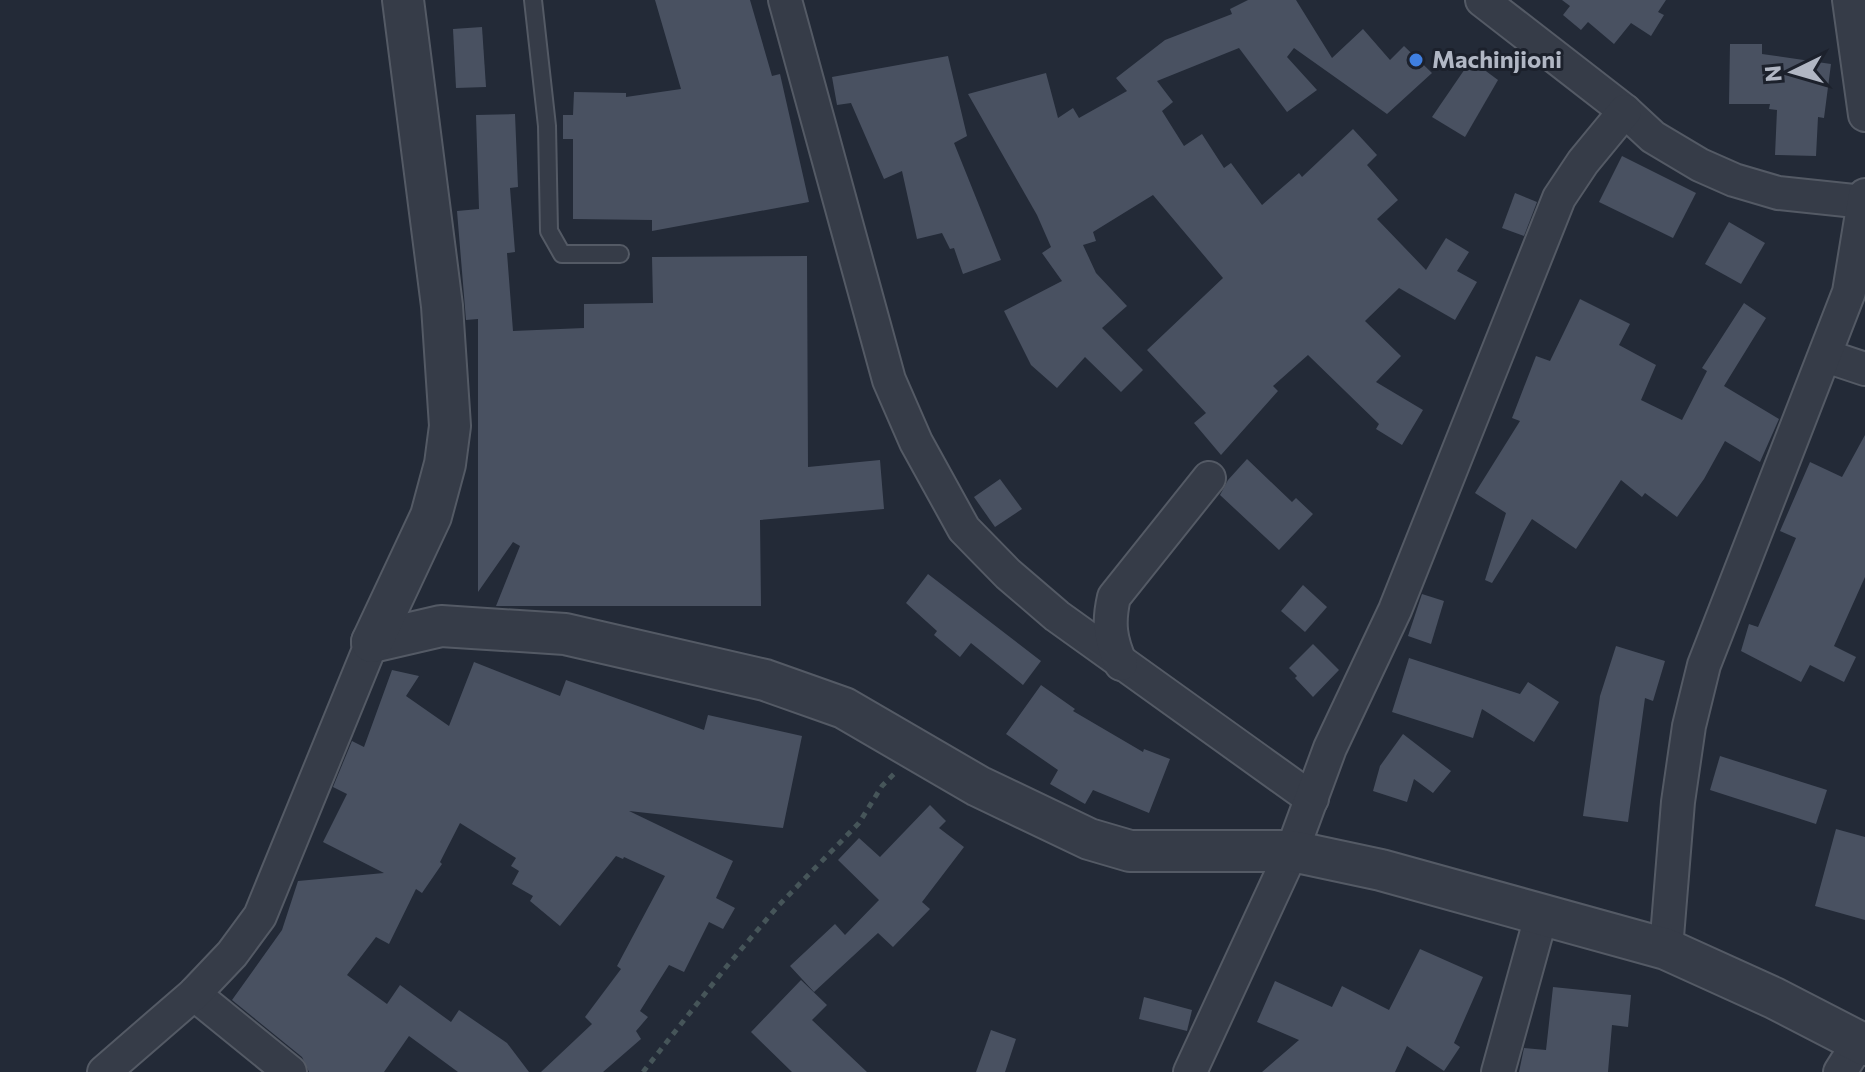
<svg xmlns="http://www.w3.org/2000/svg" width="1865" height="1072" font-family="Commissioner,sans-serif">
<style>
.building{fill:#495161}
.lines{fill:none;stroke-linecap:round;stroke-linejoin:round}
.service-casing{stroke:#545a65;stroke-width:20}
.minor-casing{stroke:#545a65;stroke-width:36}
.tertiary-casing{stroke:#545a65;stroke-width:44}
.path{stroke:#465559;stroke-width:5;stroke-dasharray:6 6;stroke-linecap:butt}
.service{stroke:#363c48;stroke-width:16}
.minor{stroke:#363c48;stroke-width:32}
.tertiary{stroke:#363c48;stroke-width:40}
.shop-dot{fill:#3f7fe0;stroke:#1c212c;stroke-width:3}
.labels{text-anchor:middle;stroke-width:6;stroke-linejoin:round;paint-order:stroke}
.poi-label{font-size:24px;font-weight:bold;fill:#b1b7c4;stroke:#1c212c;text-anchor:start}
</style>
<rect width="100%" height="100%" fill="#232a37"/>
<g class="building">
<path d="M655 0H750L772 76 780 74 809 202 652 231V220L573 219V139H563V115H573L574 92 626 93V97L681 89Z"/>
<path d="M1248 0H1296L1332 58 1363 29 1390 60 1404 46 1432 73 1387 114 1294 48 1287 57 1317 90 1287 112 1239 48 1157 81 1173 102 1162 111 1184 146 1202 134 1224 168 1231 163 1262 205 1299 173 1302 177 1353 129 1377 155 1367 165 1398 200 1377 219 1426 270 1446 238 1469 252 1457 271 1477 282 1455 320 1399 288 1365 321 1401 356 1376 382 1423 410 1402 445 1376 429 1379 424 1308 355 1273 386 1278 391 1221 455 1194 423 1206 413 1147 350 1223 278 1153 195 1093 232 1096 241 1083 245 1096 273 1127 306 1102 328 1143 370 1121 392 1085 357 1057 388 1031 365 1004 311 1062 281 1042 253 1051 247 1037 215 968 94 1046 73 1058 118 1073 108 1079 118 1127 91 1116 78 1165 40 1232 14 1230 9Z"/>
<path d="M1562 0H1666L1658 12 1664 15 1651 36 1631 23 1614 44 1588 22 1581 30 1563 15 1570 6Z"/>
<path d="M482 27 486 87 456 88 453 29Z"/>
<path d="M1730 44H1762V54L1831 64 1824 118 1818 117 1816 156 1775 155 1777 110 1769 109 1770 104H1729Z"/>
<path d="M948 56 967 136 954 143 1001 260 963 274 954 248 950 249 942 233 917 239 902 171 884 179 851 103 837 105 832 77Z"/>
<path d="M1471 60 1498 80 1465 137 1432 117Z"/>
<path d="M515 114 518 187 510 188 515 252 507 253 513 331 584 328V304L653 303 652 257 807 256 808 467 880 460 884 509 760 520 761 606H496L520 546 513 542 478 592V319L466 320 457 211 479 209 476 115Z"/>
<path d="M1622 156 1696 193 1673 238 1599 202Z"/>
<path d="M1515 193 1537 202 1524 236 1502 228Z"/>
<path d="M1729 222 1765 243 1741 284 1705 264Z"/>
<path d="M1580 299 1630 324 1619 345 1656 365 1641 400 1682 420 1707 371 1702 368 1744 303 1766 318 1724 386 1779 419 1760 462 1725 441 1704 479 1677 517 1645 493 1642 497 1621 480 1576 549 1532 519 1492 583 1485 580 1506 513 1475 493 1520 421 1512 418 1536 356 1550 361Z"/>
<path d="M1865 435V577L1834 646 1856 657 1844 682 1810 665 1801 682 1741 651 1749 624 1758 627 1796 538 1780 531 1810 462 1842 477Z"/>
<path d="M1247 459 1292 502 1296 498 1313 514 1279 550 1220 495 1228 480Z"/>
<path d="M1000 479 1022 509 995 527 974 497Z"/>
<path d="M928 574 1041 661 1023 685 971 643 960 657 934 635 937 631 906 603Z"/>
<path d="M1303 585 1327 607 1305 632 1281 611Z"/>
<path d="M1422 594 1444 601 1431 644 1408 636Z"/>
<path d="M1313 644 1339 670 1313 697 1295 678 1297 676 1289 668Z"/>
<path d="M1616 646 1665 661 1653 701 1645 698 1628 822 1583 816 1600 696Z"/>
<path d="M1409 658 1520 694 1528 682 1559 702 1534 742 1482 709 1473 738 1392 712Z"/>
<path d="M474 662 560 696 566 680 704 730 708 715 802 736 783 828 629 811 733 861 716 898 735 908 723 929 709 922 684 972 669 965 640 1011 648 1017 636 1031 641 1039 603 1072H541L592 1024 585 1017 621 969 617 966 665 876 624 857 623 859 616 856 560 926 530 901 533 896 512 884 519 871 511 866 516 858 460 823 440 862 442 864 422 893 416 889 389 944 376 937 347 975 387 1004 400 985 451 1022 459 1010 507 1043 529 1072H458L409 1036 384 1072H309L302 1057 232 1000 282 930 298 881 384 873 323 842 347 794 333 787 352 741 364 747 392 670 419 676 406 696 449 726Z"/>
<path d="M1041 685 1075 709 1073 711 1143 752 1144 749 1170 759 1149 813 1093 790 1085 804 1050 784 1058 770 1006 734Z"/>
<path d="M1403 734 1451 771 1433 793 1414 779 1407 802 1373 791 1380 766Z"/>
<path d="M1720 756 1827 790 1816 824 1710 790Z"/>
<path d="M930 805 946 821 939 828 964 847 922 902 930 909 893 947 878 933 814 992 790 966 835 924 845 935 879 900 838 860 859 838 880 857Z"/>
<path d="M1836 829 1865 837V920L1815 906Z"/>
<path d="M1420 949 1483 977 1454 1043 1460 1047 1444 1071 1407 1046 1395 1072H1262L1299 1040 1257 1022 1275 981 1332 1007 1342 986 1389 1010Z"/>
<path d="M801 980 827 1005 812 1020 867 1072H792L751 1032Z"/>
<path d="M1553 987 1631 995 1628 1027 1612 1025 1608 1072H1519L1524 1048 1546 1050Z"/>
<path d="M1144 997 1192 1010 1187 1031 1139 1019Z"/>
<path d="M991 1030 1016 1039 1005 1072H976Z"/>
</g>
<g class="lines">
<defs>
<path id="service" d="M533 0 547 126 549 231 562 254H620"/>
<g id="minor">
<path d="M785 0 889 380 916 442 964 529 1008 574 1057 616 1312 799"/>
<path d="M1482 0 1625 111 1653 137 1700 165 1734 180 1778 193 1865 202"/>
<path d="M1849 0 1865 115"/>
<path d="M1826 356 1865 369"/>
<path d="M1121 664C1110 639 1108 623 1114 597L1209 478"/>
<path d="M1666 949 1678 802 1689 726 1704 665 1849 292 1865 195"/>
<path d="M194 994 290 1072"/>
<path d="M104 1072 194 994 232 954 260 916 372 642"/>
<path d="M1190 1072 1292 851 1330 748 1395 610 1559 198 1583 162 1625 111"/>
<path d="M1498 1072 1542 913"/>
<path d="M1840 1072 1859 1042"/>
</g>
<g id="tertiary">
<path d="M372 642 441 626 565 634 765 680 844 708 978 786 1089 839 1130 851H1292L1381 870 1666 949 1774 998 1865 1045"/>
<path d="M372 642 431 516 445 464 450 426 442 306 403 0"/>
</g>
</defs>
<use href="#service" class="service-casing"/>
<use href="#minor" class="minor-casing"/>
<use href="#tertiary" class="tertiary-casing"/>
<path class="path" d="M643 1072 727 966 778 906 859 823 882 786 894 774"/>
<use href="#service" class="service"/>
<use href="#minor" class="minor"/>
<use href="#tertiary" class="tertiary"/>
</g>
<circle class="shop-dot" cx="1416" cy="60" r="8"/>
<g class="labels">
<g class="poi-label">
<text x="1432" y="68">Machinjioni</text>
</g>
</g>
<g transform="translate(1793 72) rotate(265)" stroke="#1c212c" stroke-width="6" paint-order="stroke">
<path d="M0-6L14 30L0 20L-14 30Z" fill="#b1b7c4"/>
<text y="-12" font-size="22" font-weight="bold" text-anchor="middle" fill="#b1b7c4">N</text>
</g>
</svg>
